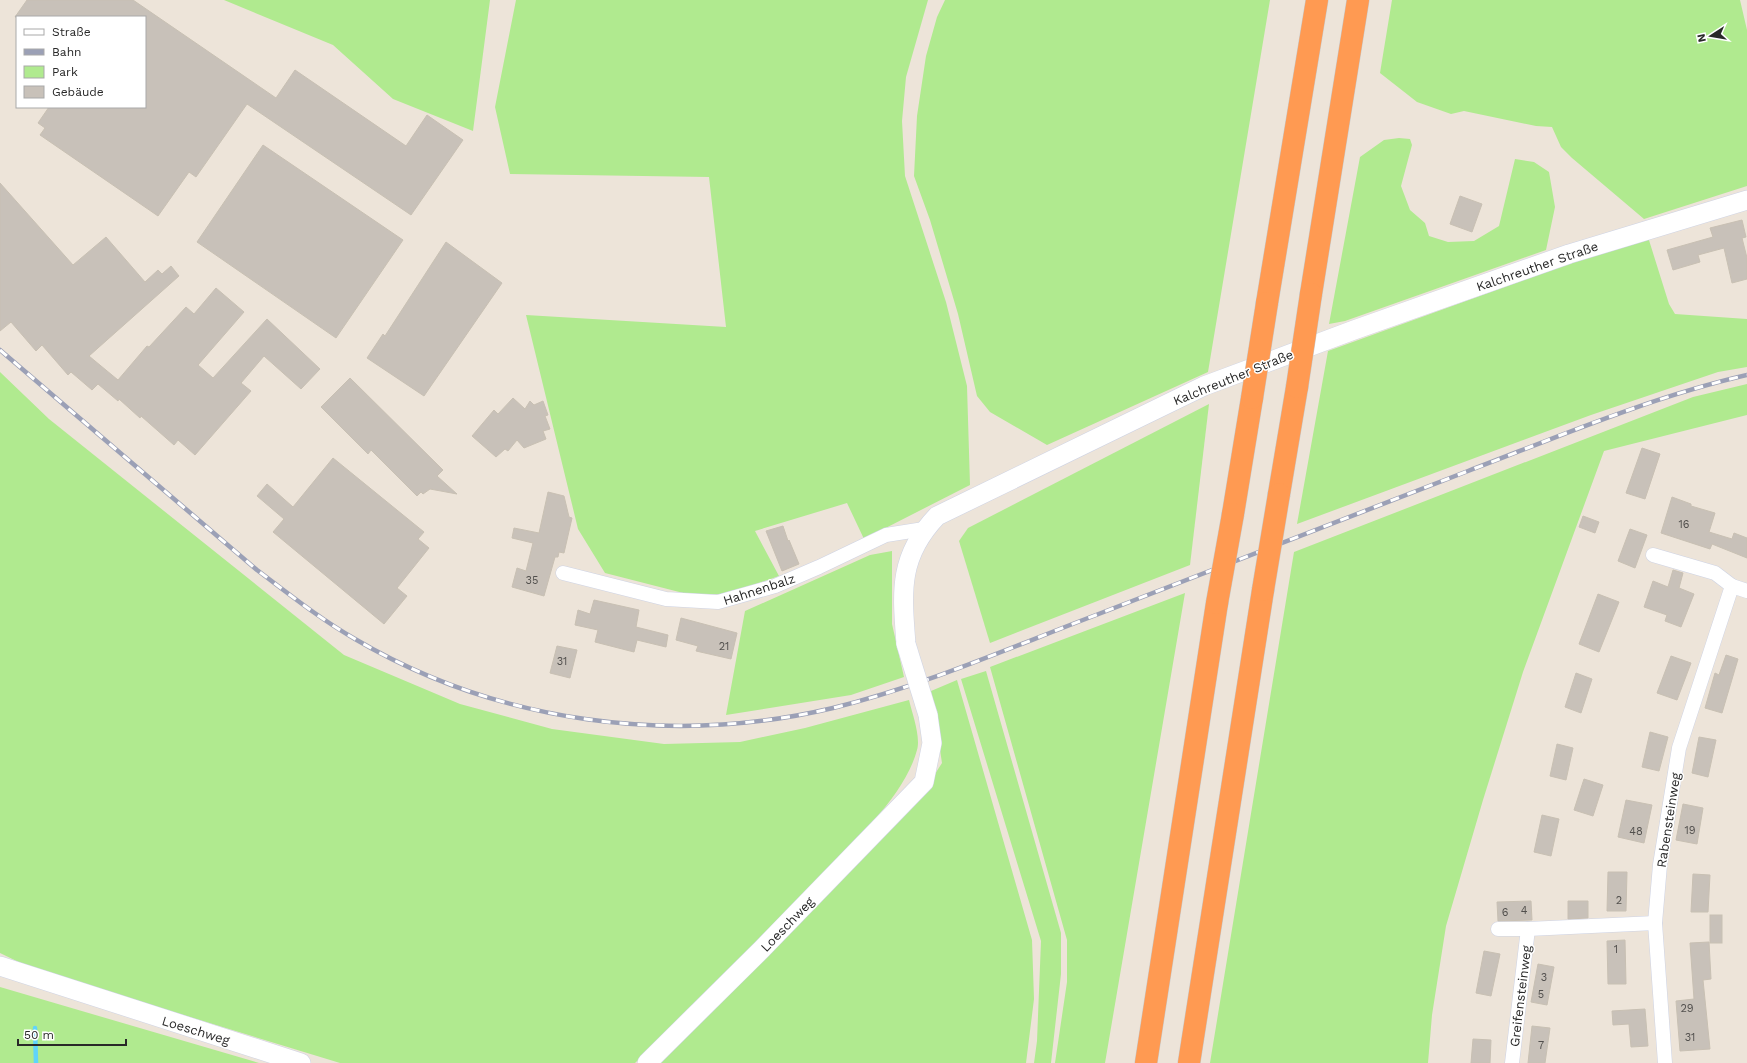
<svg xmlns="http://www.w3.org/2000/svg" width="1747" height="1063" font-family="'Work Sans',sans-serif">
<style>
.green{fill:#b0ea8f}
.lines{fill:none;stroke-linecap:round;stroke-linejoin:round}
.stream{stroke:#60d4fb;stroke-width:4.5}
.building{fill:#c8c1b9;stroke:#c8c0b3}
.street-casing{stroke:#ced3e4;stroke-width:15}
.secondary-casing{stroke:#ced3e4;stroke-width:20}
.highway-casing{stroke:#c7c7c7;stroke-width:23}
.street{stroke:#fff;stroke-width:14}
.secondary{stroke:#fff;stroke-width:19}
.highway{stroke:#ff9a52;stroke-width:22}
.rail-casing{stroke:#9ba0b6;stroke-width:4.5}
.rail{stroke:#fff;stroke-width:3;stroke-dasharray:9;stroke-linecap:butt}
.secondary-bridge-casing{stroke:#ced3e4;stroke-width:20;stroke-linecap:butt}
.highway-bridge-casing{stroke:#c7c7c7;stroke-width:23;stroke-linecap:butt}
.secondary-bridge{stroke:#fff;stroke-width:19}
.highway-bridge{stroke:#ff9a52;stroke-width:22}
.labels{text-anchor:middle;stroke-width:3;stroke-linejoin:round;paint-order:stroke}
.number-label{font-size:11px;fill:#514f4d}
.street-label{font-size:13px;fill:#292929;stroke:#fff}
</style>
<rect width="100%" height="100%" fill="#ede4d9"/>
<g class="green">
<path d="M224 0H490L473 131 393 99 333 45Z"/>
<path d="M516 0H928L906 77 902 121 905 176 946 302 967 386 970 485 864 539 847 503 755 531 779 576 727 594 691 595 605 573 578 529 526 315 726 327 709 177 510 174 495 107Z"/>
<path d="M945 0H1270L1208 372 1047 445 990 412 977 396 958 314 930 220 914 176 917 116 926 56 937 17Z"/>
<path d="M1392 0H1740L1747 30V186L1644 219 1572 158 1561 147 1552 127 1536 126 1464 111 1451 114 1417 102 1380 73Z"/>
<path d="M1399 138 1410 139 1412 145 1401 186 1410 210 1425 223 1429 236 1448 242 1474 241 1499 226 1515 159 1534 162 1549 172 1555 207 1546 250 1345 321 1329 324 1360 157 1384 140Z"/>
<path d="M1648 237 1669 304 1675 314 1747 319V367L1718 372 1591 415 1297 524 1328 351 1571 263Z"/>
<path d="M0 372 49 419 344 655 460 704 552 729 664 744 740 742 805 728 909 700C912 713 921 737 917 750 905 795 857 838 825 872 763 937 699 1000 635 1063H340L33 969 0 953Z"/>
<path d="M1747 384V415L1604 451 1523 672 1483 800 1446 926 1432 1015 1428 1063H1210L1294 552 1693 397Z"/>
<path d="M1209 404 1190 565 990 643 959 541 968 528Z"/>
<path d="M892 551V624L904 677 851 695 726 715 745 611 870 555Z"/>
<path d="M1185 593 1105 1063H1055L1067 982V940L990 667Z"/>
<path d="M986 671 1061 933V974L1051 1063H1034L1037 1041 1041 941 961 679Z"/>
<path d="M957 680 1032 940 1034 999 1026 1063H661L915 805 942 763 931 691Z"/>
<path d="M0 987 259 1063H0Z"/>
</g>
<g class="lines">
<path class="stream" d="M35 1028 36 1063"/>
</g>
<g class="building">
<path d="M27 0H133L276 98 295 70 406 146 427 115 463 140 411 215 247 104 196 177 189 172 158 216 40 135 45 128 38 123 49 107H145V17H15Z"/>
<path d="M263 145 403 240 336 338 197 242Z"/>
<path d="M0 183 73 265 106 237 145 282 158 270 162 274 171 266 179 276 89 356 118 380 147 346 149 347 186 307 194 314 216 288 244 312 198 365 213 378 267 319 320 369 301 389 264 356 241 383 251 391 195 455 178 440 174 445 141 416 140 418 119 399 118 401 98 384 92 390 71 372 68 375 42 345 36 351 11 322 0 331Z"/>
<path d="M1460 196 1482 204 1472 232 1450 224Z"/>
<path d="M1742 220 1746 237 1742 238 1747 258V279L1732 283 1724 248 1698 255 1700 262 1673 270 1667 250 1713 237 1710 228Z"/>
<path d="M446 242 502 283 424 396 367 358 383 334 385 336Z"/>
<path d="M350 378 443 470 437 476 457 494 430 489 423 494 421 492 417 496 371 450 368 454 321 407Z"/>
<path d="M513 398 525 409 530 401 534 405 543 401 548 415 545 416 550 429 543 431 546 439 524 448 517 440 508 451 505 449 496 457 472 436 494 410 498 414Z"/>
<path d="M1642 448 1660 454 1645 499 1626 493Z"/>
<path d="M333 458 424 532 418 539 429 548 397 588 407 596 384 624 273 532 284 519 257 496 267 484 293 507Z"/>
<path d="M548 492 564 496 569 517 572 518 564 553 559 552 558 557H555L544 596 512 587 517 568 526 571 533 543 512 538 514 528 539 533Z"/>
<path d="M1672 497 1691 504V506L1715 513 1709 532 1732 539 1734 533 1747 538V558L1712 544 1710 549 1661 533Z"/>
<path d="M1583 516 1599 522 1595 533 1579 527Z"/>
<path d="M783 526 788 541 789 540 799 564 782 571 766 531Z"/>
<path d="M1630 529 1647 535 1635 568 1618 561Z"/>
<path d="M1673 570 1683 573 1679 588 1694 594 1681 627 1665 621 1667 615 1644 607 1653 581 1668 587Z"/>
<path d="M1598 594 1619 602 1599 652 1579 644Z"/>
<path d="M594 600 639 610 636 627 668 635 666 647 637 640 634 652 595 642 598 630 575 625 578 610 590 614Z"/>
<path d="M681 618 737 633 731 659 696 651 698 646 676 640Z"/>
<path d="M557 646 577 650 570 678 550 673Z"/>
<path d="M1726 655 1738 659 1722 713 1705 708 1715 673 1719 675Z"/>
<path d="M1671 656 1691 663 1677 700 1657 693Z"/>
<path d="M1576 673 1592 679 1581 713 1565 707Z"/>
<path d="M1650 732 1668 737 1659 771 1642 767Z"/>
<path d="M1699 737 1716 740 1708 777 1692 773Z"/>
<path d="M1557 744 1573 748 1566 780 1550 776Z"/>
<path d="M1584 779 1603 785 1593 816 1574 810Z"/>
<path d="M1626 800 1652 805 1644 843 1618 837Z"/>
<path d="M1683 804 1703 808 1697 844 1676 840Z"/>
<path d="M1542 815 1559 819 1551 856 1534 852Z"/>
<path d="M1608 872H1627L1626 911H1607Z"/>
<path d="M1693 874 1710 875 1708 912H1691Z"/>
<path d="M1531 901 1532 920 1498 921 1497 902Z"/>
<path d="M1568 901H1588V918L1568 919Z"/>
<rect x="1710" y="915" width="12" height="28"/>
<path d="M1625 940 1626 984H1608L1607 941Z"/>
<path d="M1709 942 1711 979 1703 980 1710 1049 1680 1051 1676 1001 1694 999 1690 943Z"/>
<path d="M1484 951 1500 954 1491 996 1476 993Z"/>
<path d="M1538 964 1554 967 1547 1005 1531 1002Z"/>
<path d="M1645 1009 1648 1046 1631 1047 1629 1024 1613 1025 1612 1011Z"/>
<path d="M1532 1026 1550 1028 1545 1063H1528Z"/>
<path d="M1473 1039 1491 1040 1490 1063H1471Z"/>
</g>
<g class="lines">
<defs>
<g id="street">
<path d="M1653 555 1715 573 1732 586"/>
<path d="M563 573 666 599 718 602 775 586 819 567 886 535 924 529"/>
<path d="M1498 929H1528"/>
<path d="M1512 1063 1528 929 1655 923"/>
<path d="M1665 1063 1655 923 1660 865 1679 748 1732 586 1747 591"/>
</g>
<g id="secondary">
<path d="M906 644C902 592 898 557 937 516L1204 386 1354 330 1569 254 1747 200"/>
<path d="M0 966 301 1063"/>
<path d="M647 1063 762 949 924 782 932 743 928 715"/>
</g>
<g id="highway">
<path d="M1311 294 1358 0"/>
<path d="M1267 303 1317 0"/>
<path d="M1279 494 1297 387"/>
<path d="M1233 514 1252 398"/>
<path d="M1146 1063 1217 603"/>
<path d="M1189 1063 1263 590"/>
</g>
</defs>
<use href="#street" class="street-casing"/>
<use href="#secondary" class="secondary-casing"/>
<use href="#highway" class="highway-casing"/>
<use href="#street" class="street"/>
<use href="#secondary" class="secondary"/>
<use href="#highway" class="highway"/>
<defs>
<path id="rail" d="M0 350 257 570C289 594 320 619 355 639 497 723 672 746 833 708 923 686 1009 648 1096 615 1220 567 1344 519 1468 471 1560 436 1651 397 1747 375"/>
</defs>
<use href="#rail" class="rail-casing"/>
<use href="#rail" class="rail"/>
<defs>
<path id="secondary-bridge" d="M906 644 928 715"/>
<g id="highway-bridge">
<path d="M1297 387 1311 294"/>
<path d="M1252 398 1267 303"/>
<path d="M1263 590 1279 494"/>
<path d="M1217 603 1233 514"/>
</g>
</defs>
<use href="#secondary-bridge" class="secondary-bridge-casing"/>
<use href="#highway-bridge" class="highway-bridge-casing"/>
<use href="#secondary-bridge" class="secondary-bridge"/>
<use href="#highway-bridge" class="highway-bridge"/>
</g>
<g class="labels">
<g class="number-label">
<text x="1684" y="528">16</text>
<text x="532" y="584">35</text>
<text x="724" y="650">21</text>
<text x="562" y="665">31</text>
<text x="1690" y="834">19</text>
<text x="1636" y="835">48</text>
<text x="1619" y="904">2</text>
<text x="1524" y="914">4</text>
<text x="1505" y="916">6</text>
<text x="1616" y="953">1</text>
<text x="1544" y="981">3</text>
<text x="1541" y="998">5</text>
<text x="1687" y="1012">29</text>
<text x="1690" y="1041">31</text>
<text x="1541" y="1049">7</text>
</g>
<g class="street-label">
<text transform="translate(1537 266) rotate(-19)" y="5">Kalchreuther Straße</text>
<text transform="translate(1233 377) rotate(-22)" y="5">Kalchreuther Straße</text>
<text transform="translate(759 589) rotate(-18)" y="5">Hahnenbalz</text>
<text transform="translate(1668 820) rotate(-81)" y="5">Rabensteinweg</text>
<text transform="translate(787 924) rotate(-46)" y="5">Loeschweg</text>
<text transform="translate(1520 996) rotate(-83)" y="5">Greifensteinweg</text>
<text transform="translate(196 1030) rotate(17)" y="5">Loeschweg</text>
</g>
</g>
<rect x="16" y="16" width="130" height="92" fill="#ffffff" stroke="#a9a9a9"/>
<rect x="24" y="29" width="20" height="6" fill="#ffffff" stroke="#a9a9a9"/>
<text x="52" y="36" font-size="12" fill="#292929">Straße</text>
<rect x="24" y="49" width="20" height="6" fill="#9ba0b6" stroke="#a9a9a9"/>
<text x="52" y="56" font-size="12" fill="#292929">Bahn</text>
<rect x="24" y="66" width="20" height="12" fill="#b0ea8f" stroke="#a9a9a9"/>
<text x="52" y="76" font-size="12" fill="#292929">Park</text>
<rect x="24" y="86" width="20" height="12" fill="#c8c1b9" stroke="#a9a9a9"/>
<text x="52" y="96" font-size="12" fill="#292929">Gebäude</text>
<g transform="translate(1711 36) rotate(258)" stroke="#ffffff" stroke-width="3" paint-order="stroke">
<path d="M0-3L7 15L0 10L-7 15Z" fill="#292929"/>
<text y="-6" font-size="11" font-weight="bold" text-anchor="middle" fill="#292929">N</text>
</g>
<path d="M18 1039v6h108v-6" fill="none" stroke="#292929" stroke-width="2"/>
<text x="24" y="1039" font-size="12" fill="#292929" stroke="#ffffff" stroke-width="3" paint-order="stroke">50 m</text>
</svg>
